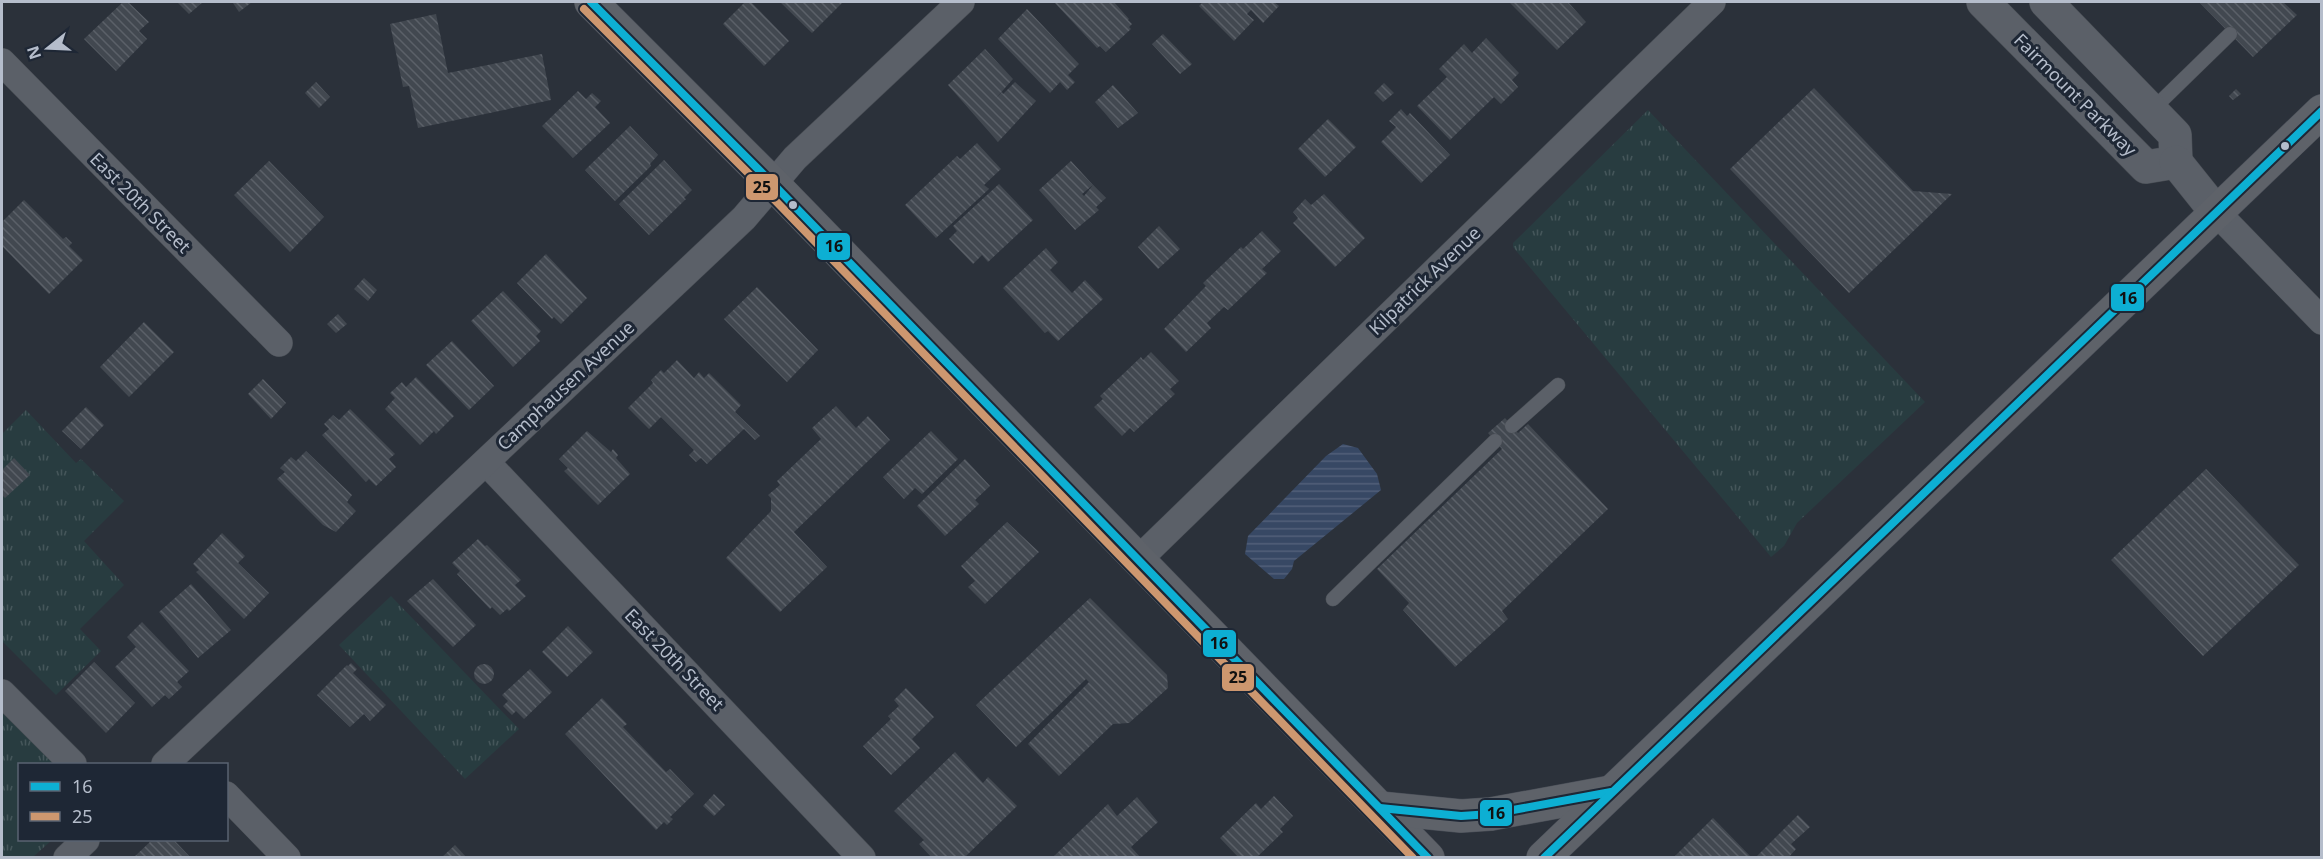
<svg xmlns="http://www.w3.org/2000/svg" width="2323" height="859" font-family="'Noto Sans',sans-serif">
<style>
.grass{fill:url(#grass-tufts)}
.water{fill:url(#water-rules)}
.building{fill:url(#building-back-hatch)}
.lines{fill:none;stroke-linecap:round;stroke-linejoin:round}
.service-casing{stroke:#474c53;stroke-width:15}
.minor-casing{stroke:#474c53;stroke-width:28}
.tertiary-casing{stroke:#474c53;stroke-width:34}
.primary-casing{stroke:#494e57;stroke-width:34}
.service{stroke:#5b6068;stroke-width:14}
.minor{stroke:#5b6068;stroke-width:27}
.tertiary{stroke:#5b6068;stroke-width:33}
.primary{stroke:#5e6269;stroke-width:33}
.bus-1-casing{stroke:#1e2735;stroke-width:12}
.bus-2-casing{stroke:#1e2735;stroke-width:12}
.bus-1{stroke:#0dafd3;stroke-width:8}
.bus-2{stroke:#cd976f;stroke-width:8}
.bus-dot{fill:#b5bdcb;stroke:#1e2735;stroke-width:2}
.labels{text-anchor:middle;stroke-width:6;stroke-linejoin:round;paint-order:stroke}
.street-label{font-size:18px;fill:#b5bdcb;stroke:#1e2735}
.line-badge{stroke:#1e2735;stroke-width:2}
.pale-badge-label{font-size:16px;text-anchor:middle;font-weight:bold;fill:#111}
</style>
<defs>
<pattern id="grass-tufts" width="24" height="20" patternUnits="userSpaceOnUse" patternTransform="scale(1.5)"><rect width="24" height="20" fill="#283c40"/><path d="M3 7l-1-3M5 7V3M7 7l1-3M15 17l-1-3M17 17v-4M19 17l1-3" fill="none" stroke="#45565a"/></pattern>
<pattern id="water-rules" width="6" height="5" patternUnits="userSpaceOnUse" patternTransform="scale(1.5)"><rect width="6" height="5" fill="#374864"/><path d="M0 2.5h6" fill="none" stroke="#526079"/></pattern>
<pattern id="building-back-hatch" width="6" height="6" patternUnits="userSpaceOnUse" patternTransform="scale(1.5)"><rect width="6" height="6" fill="#424850"/><path d="M-1 5l2 2M0 0l6 6M5-1l2 2" fill="none" stroke="#5b6068"/></pattern>
</defs>
<rect width="100%" height="100%" fill="#2b313a"/>
<g class="grass">
<path d="M1648 110 1925 402 1797 523 1784 546 1771 557 1513 247V243Z"/>
<path d="M26 410 76 463 81 459 124 501 84 541 124 585 80 629 101 651 56 695 2 641V434Z"/>
<path d="M391 596 519 729 465 779 339 645Z"/>
<path d="M2 709 58 764H20V840H52L33 857H2Z"/>
</g>
<path class="water" d="M1343 444 1358 448 1377 474 1381 490 1294 561 1292 569 1284 579H1274L1245 554 1248 536 1326 456Z"/>
<g class="building">
<path d="M123 2H128L149 22 139 31 147 39 116 71 84 39Z"/>
<path d="M177 2H203L189 14Z"/>
<path d="M234 2H252L239 12 233 3Z"/>
<path d="M745 2H751L789 41 764 66 723 24Z"/>
<path d="M780 2H843L812 33Z"/>
<path d="M1054 2H1114L1129 19 1128 20 1132 24 1129 27 1131 29 1106 52 1100 46 1097 48Z"/>
<path d="M1203 2H1274L1279 6 1263 23 1251 10 1247 14 1254 20 1234 41 1199 6Z"/>
<path d="M1509 2H1568L1586 22 1557 50Z"/>
<path d="M2199 2H2283L2297 15 2253 57Z"/>
<path d="M1027 9 1079 64 1068 75 1075 82 1067 90 1060 82 1050 93 998 39Z"/>
<path d="M436 14 448 73 542 54 551 100 418 128 409 86 403 87 390 24Z"/>
<path d="M1163 34 1192 64 1180 74 1152 44Z"/>
<path d="M1486 38 1519 73 1512 80 1518 87 1501 104 1494 97 1450 140 1417 106 1447 77 1439 69 1464 44 1472 53Z"/>
<path d="M985 49 1013 79 996 98 1002 92 1003 94 1015 82 1036 101 998 142 948 85Z"/>
<path d="M316 82 330 97 319 108 305 93Z"/>
<path d="M1384 83 1394 93 1383 102 1374 93Z"/>
<path d="M1113 85 1138 113 1118 128 1095 102Z"/>
<path d="M1814 88 1913 191 1952 194 1849 293 1730 169Z"/>
<path d="M2236 89 2241 94 2233 100 2229 96Z"/>
<path d="M578 91 586 99 592 93 601 101 595 107 610 123 573 158 542 126Z"/>
<path d="M1401 109 1407 116 1410 113 1450 155 1421 183 1381 142 1396 127 1389 121Z"/>
<path d="M1328 119 1356 147 1325 177 1298 149Z"/>
<path d="M630 126 658 155 650 164 651 166 615 201 585 170Z"/>
<path d="M977 143 1001 169 984 185 989 189 936 238 905 205 957 156 960 159Z"/>
<path d="M664 160 692 190 684 198 686 199 649 235 619 204Z"/>
<path d="M269 161 324 217 290 252 234 195Z"/>
<path d="M1071 161 1093 185 1082 194 1084 196 1093 185 1106 198 1096 207 1099 210 1075 230 1039 190Z"/>
<path d="M999 184 1033 220 988 262 982 255 973 264 949 239 957 231 953 226Z"/>
<path d="M1324 194 1365 238 1335 267 1293 223 1298 218 1293 212 1305 199 1311 205Z"/>
<path d="M24 200 63 239 66 237 72 243 69 246 83 260 49 294 2 246V222Z"/>
<path d="M1159 226 1180 249 1158 269 1138 247Z"/>
<path d="M1262 231 1281 251 1262 269 1267 273 1228 310 1224 307 1207 323 1211 328 1186 352 1164 329 1206 286 1203 283 1241 247 1243 249Z"/>
<path d="M1046 248 1058 262 1050 270 1072 293 1085 280 1103 299 1058 341 1048 331 1045 333 1003 288Z"/>
<path d="M546 254 587 298 561 324 554 317 552 319 517 283Z"/>
<path d="M364 278 377 290 368 301 354 289Z"/>
<path d="M757 287 818 350 787 382 724 319Z"/>
<path d="M503 291 541 331 536 336 540 341 513 367 471 321Z"/>
<path d="M338 314 347 324 336 333 327 324Z"/>
<path d="M144 322 174 352 129 397 100 367Z"/>
<path d="M452 341 494 386 469 410 426 365Z"/>
<path d="M1151 352 1179 381 1170 389 1175 394 1134 432 1130 428 1122 436 1094 407 1103 399 1100 396 1141 357 1143 360Z"/>
<path d="M677 360 694 378 699 372 704 378 709 373 741 405 735 412 760 436 755 440 744 429 707 464 701 458 696 462 689 455 694 450 661 417 649 429 628 408 653 383 651 380 661 370 664 373Z"/>
<path d="M416 377 454 416 436 434 434 431 420 445 385 409 395 398 390 393 402 382 406 387Z"/>
<path d="M263 379 286 403 271 419 248 394Z"/>
<path d="M836 406 856 428 868 416 890 440 794 532 827 567 780 612 726 558 771 511V498L768 495 780 485 777 481 821 439 812 428Z"/>
<path d="M86 407 104 425 81 449 62 431Z"/>
<path d="M350 409 395 454 389 459 396 467 376 486 369 479 366 482 322 435 329 429 324 424 333 415 339 420Z"/>
<path d="M1505 418 1518 433 1528 424 1608 509 1502 611 1508 619 1455 667 1403 610 1409 603 1377 569 1502 449 1488 433Z"/>
<path d="M587 431 611 452 613 449 618 455 616 458 630 474 598 505 564 471 568 468 559 459Z"/>
<path d="M931 431 958 459 922 494 915 488 904 499 883 477Z"/>
<path d="M306 451 352 495 347 502 356 511 336 532 323 525 277 479 285 472 280 468 291 457 296 461Z"/>
<path d="M14 458 30 475 5 498 2 495V470Z"/>
<path d="M965 459 990 486 975 500 979 504 945 536 917 506Z"/>
<path d="M2206 469 2299 565 2203 656 2111 560Z"/>
<path d="M1007 522 1039 552 985 604 968 587 975 581 961 566Z"/>
<path d="M222 533 245 556 238 563 269 593 244 619 196 572 199 570 193 564Z"/>
<path d="M478 539 485 546 487 545 521 580 515 585 526 596 509 611 507 609 500 615 492 607 490 609 457 574 460 571 452 563Z"/>
<path d="M433 579 476 625 453 647 407 601Z"/>
<path d="M191 584 231 630 198 658 159 612Z"/>
<path d="M1090 598 1167 675 1168 688 1129 723 1113 724 1059 776 1028 744 1089 682 1086 679 1016 747 976 705Z"/>
<path d="M142 622 189 671 177 682 182 687 169 699 165 695 152 707 115 667 136 647 127 637Z"/>
<path d="M568 626 593 652 567 677 542 652Z"/>
<path d="M94 662 135 703 106 733 65 691Z"/>
<path d="M351 663 357 669 353 673 386 705 370 721 364 714 350 727 317 695 347 665 348 666Z"/>
<circle cx="484" cy="674" r="10"/>
<path d="M530 669 552 692 524 719 516 711 512 715 503 706 508 701 502 695Z"/>
<path d="M906 688 934 717 912 739 920 748 891 775 863 746 891 719 888 716 899 706 894 700Z"/>
<path d="M602 698 627 724 623 727 666 772 670 769 694 794 670 817 673 819 667 825 664 822 656 830 565 734Z"/>
<path d="M955 752 983 783 988 777 1017 806 964 858H932L919 844 924 840 894 811Z"/>
<path d="M714 794 725 805 714 816 703 806Z"/>
<path d="M1274 796 1293 816 1280 829 1283 832 1256 858H1239L1220 838 1256 803 1261 809Z"/>
<path d="M1137 797 1158 822 1131 847 1141 858H1052L1108 804 1117 816Z"/>
<path d="M1798 815 1810 827 1791 844 1796 849 1788 858H1755Z"/>
<path d="M1713 818 1752 858H1673Z"/>
<path d="M152 840H174L191 858H133Z"/>
<path d="M455 845 467 858H441Z"/>
</g>
<g class="lines">
<defs>
<g id="service">
<path d="M2151 111 2230 34"/>
<path d="M1512 426 1558 385"/>
<path d="M1333 599 1495 441"/>
</g>
<g id="minor">
<path d="M2 62 279 343"/>
<path d="M2216 212 2322 321"/>
<path d="M486 462 862 858"/>
<path d="M1138 560 1712 2"/>
<path d="M2 693 73 764"/>
<path d="M165 764 744 218 795 158 961 2"/>
<path d="M226 795 287 858"/>
<path d="M67 858 86 840"/>
</g>
<g id="tertiary">
<path d="M1983 2 2146 167 2176 162 2175 135 2046 2"/>
<path d="M2176 162 2216 212"/>
</g>
<g id="primary">
<path d="M591 2 773 184 1428 858"/>
<path d="M1380 808 1461 816 1491 814 1611 792"/>
<path d="M1543 858 2322 111"/>
</g>
</defs>
<use href="#service" class="service-casing"/>
<use href="#minor" class="minor-casing"/>
<use href="#tertiary" class="tertiary-casing"/>
<use href="#primary" class="primary-casing"/>
<use href="#service" class="service"/>
<use href="#minor" class="minor"/>
<use href="#tertiary" class="tertiary"/>
<use href="#primary" class="primary"/>
<defs>
<g id="bus-1">
<path d="M591 2 773 184 1428 858"/>
<path d="M1380 808 1461 816 1491 814 1611 792"/>
<path d="M1544 858 2322 111"/>
</g>
<path id="bus-2" d="M584 9 766 191 1413 858"/>
</defs>
<use href="#bus-1" class="bus-1-casing"/>
<use href="#bus-2" class="bus-2-casing"/>
<use href="#bus-1" class="bus-1"/>
<use href="#bus-2" class="bus-2"/>
</g>
<g class="bus-dot">
<circle cx="2285" cy="146" r="5"/>
<circle cx="793" cy="205" r="5"/>
</g>
<g class="labels">
<g class="street-label">
<text transform="translate(2075 95) rotate(45)" y="6">Fairmount Parkway</text>
<text transform="translate(140 203) rotate(45)" y="6">East 20th Street</text>
<text transform="translate(1425 281) rotate(-44)" y="6">Kilpatrick Avenue</text>
<text transform="translate(566 386) rotate(-43)" y="6">Camphausen Avenue</text>
<text transform="translate(674 660) rotate(46)" y="6">East 20th Street</text>
</g>
</g>
<g class="line-badge">
<rect x="745" y="173" width="34" height="28" rx="6" fill="#cd976f"/>
<rect x="816" y="232" width="35" height="29" rx="6" fill="#0dafd3"/>
<rect x="2110" y="283" width="35" height="29" rx="6" fill="#0dafd3"/>
<rect x="1202" y="629" width="35" height="29" rx="6" fill="#0dafd3"/>
<rect x="1221" y="663" width="34" height="29" rx="6" fill="#cd976f"/>
<rect x="1479" y="799" width="34" height="28" rx="6" fill="#0dafd3"/>
</g>
<g class="pale-badge-label">
<text x="762" y="193">25</text>
<text x="834" y="252">16</text>
<text x="2128" y="304">16</text>
<text x="1219" y="649">16</text>
<text x="1238" y="683">25</text>
<text x="1496" y="819">16</text>
</g>
<rect width="2323" height="859" fill="none" stroke="#b5bdcb" stroke-width="6"/>
<rect x="18" y="763" width="210" height="78" fill="#1e2735" stroke="#5a6371" stroke-width="1.5"/>
<rect x="30" y="782" width="30" height="9" fill="#0dafd3" stroke="#5a6371" stroke-width="1.5"/>
<text x="72" y="793" font-size="18" fill="#b5bdcb">16</text>
<rect x="30" y="812" width="30" height="9" fill="#cd976f" stroke="#5a6371" stroke-width="1.5"/>
<text x="72" y="823" font-size="18" fill="#b5bdcb">25</text>
<g transform="translate(48 48) rotate(252)" stroke="#1e2735" stroke-width="4.5" paint-order="stroke">
<path d="M0-4.5L10 22L0 15L-10 22Z" fill="#b5bdcb"/>
<text y="-9" font-size="16" font-weight="bold" text-anchor="middle" fill="#b5bdcb">N</text>
</g>
</svg>
